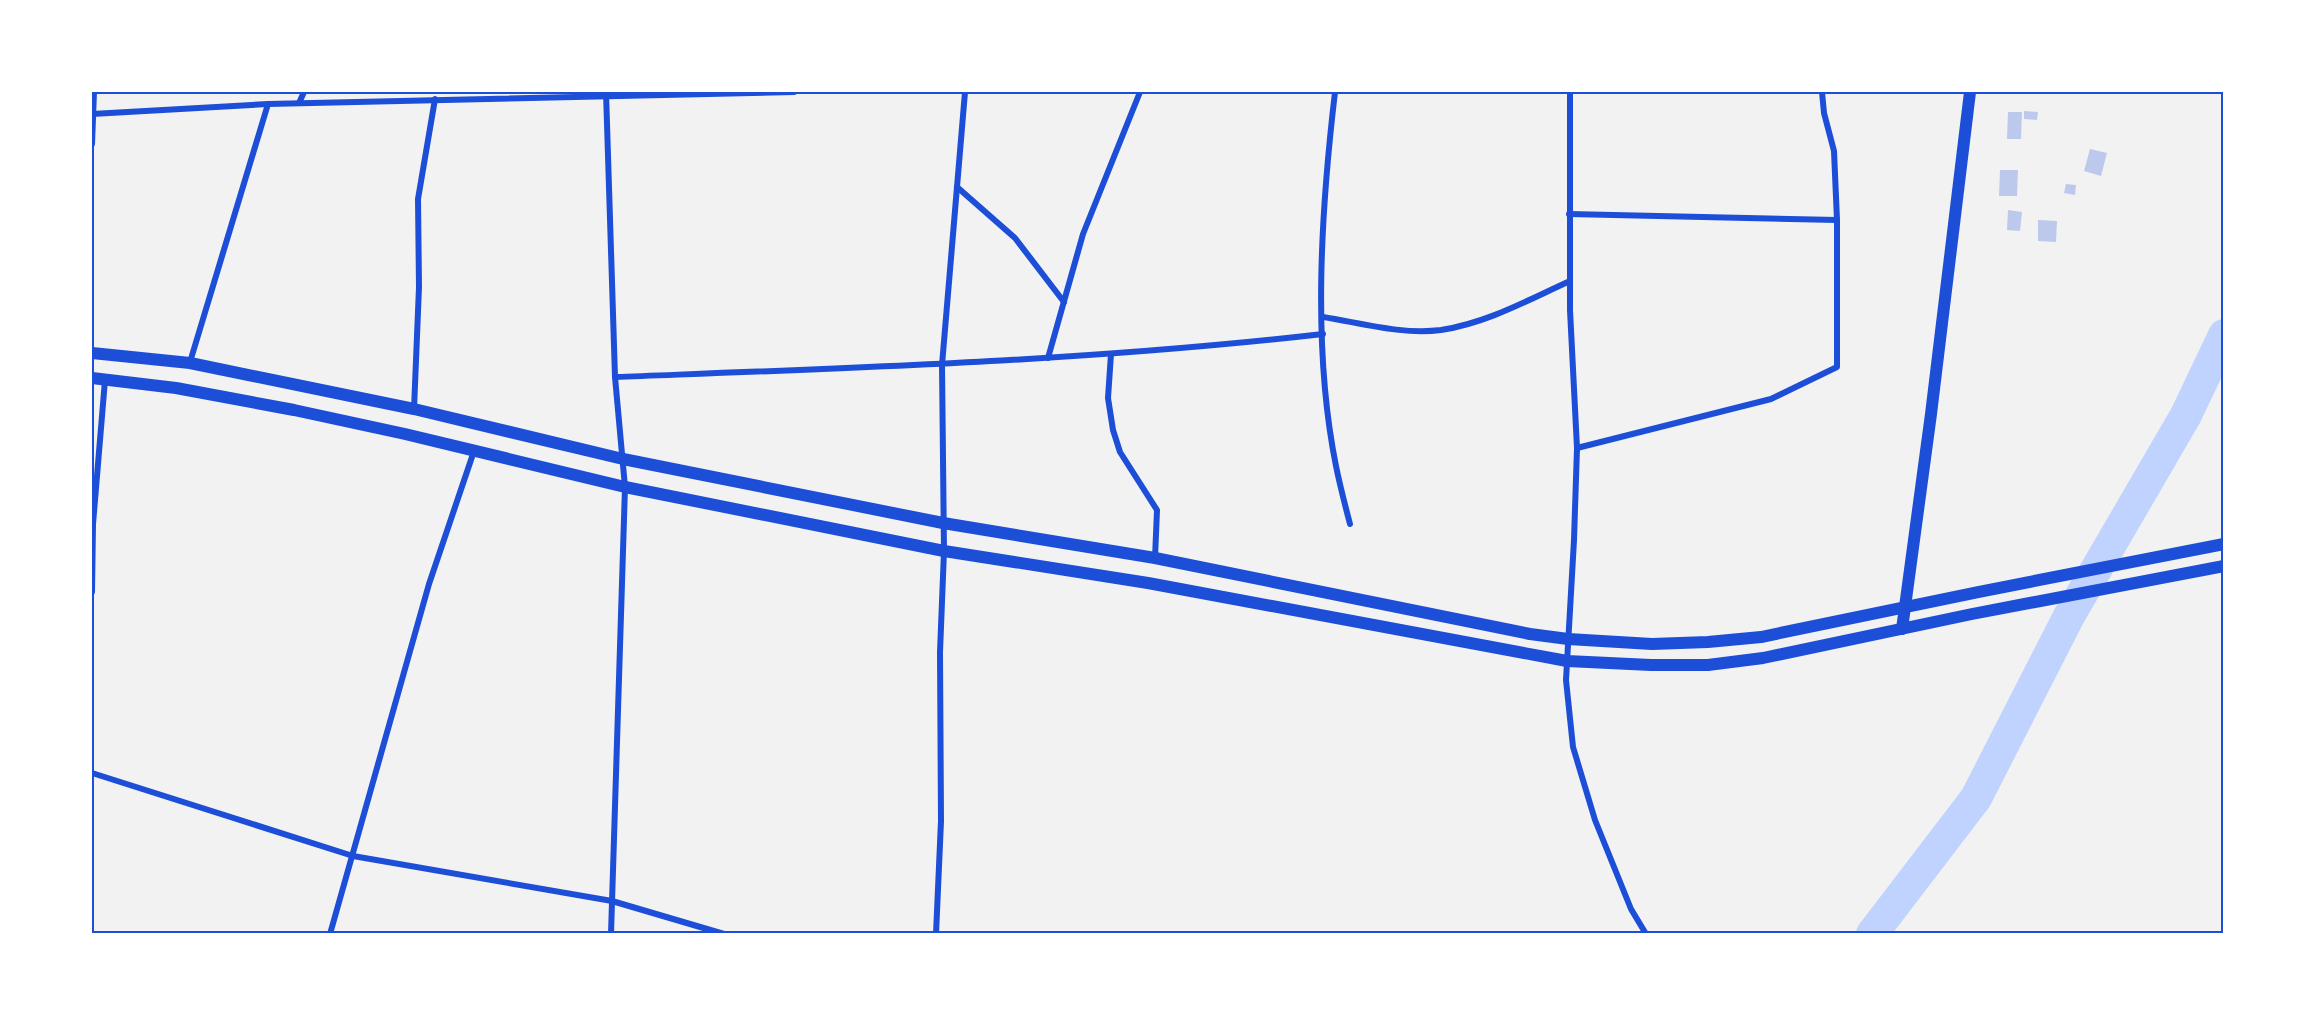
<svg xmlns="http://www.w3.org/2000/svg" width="2315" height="1025" font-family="Inter,sans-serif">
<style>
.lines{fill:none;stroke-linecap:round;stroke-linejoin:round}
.river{stroke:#bfd3fe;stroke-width:32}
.building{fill:#bdc9ec}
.minor{stroke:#1d4ed8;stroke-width:6}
.secondary{stroke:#1d4ed8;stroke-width:12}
.neatline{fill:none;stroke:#1d4ed8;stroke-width:2}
</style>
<rect width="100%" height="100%" fill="#f2f2f2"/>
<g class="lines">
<path class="river" d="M1872 934 1976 798 2069 616 2186 415 2224 335"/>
</g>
<g class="building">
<path d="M2024 111 2038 112 2037 120 2024 119Z"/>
<path d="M2008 112H2022L2021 139H2007Z"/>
<path d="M2090 149 2107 153 2101 176 2084 171Z"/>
<path d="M2000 170H2018L2017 196H1999Z"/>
<path d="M2066 184 2076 185 2075 195 2064 193Z"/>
<path d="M2008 210 2022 212 2020 231 2007 230Z"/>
<path d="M2038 220 2057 221 2056 242 2038 241Z"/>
</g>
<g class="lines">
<g class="minor">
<path d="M606 92 615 377 625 487 611 934"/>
<path d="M1335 92C1321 211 1312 348 1336 466 1340 486 1345 505 1350 524"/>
<path d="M1570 92V310L1577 448 1574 540 1566 680 1573 747 1595 820 1631 909 1646 934"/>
<path d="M299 103 304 92"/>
<path d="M92 114 268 104 794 92"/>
<path d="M92 144 94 92"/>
<path d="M957 187 1015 238 1064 302"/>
<path d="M1569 214 1837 220"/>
<path d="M1323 317C1361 323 1402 335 1441 330 1487 323 1528 300 1570 281"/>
<path d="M1111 354 1108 398 1113 430 1120 452 1157 510 1155 558"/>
<path d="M1048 358 1083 234 1140 92"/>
<path d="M190 362 268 104"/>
<path d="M615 377C852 368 1088 361 1323 334"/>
<path d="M414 409 419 287 418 199 435 99"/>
<path d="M1577 448 1771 399 1837 367V220L1834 151 1824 113 1822 92"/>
<path d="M92 592 93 524 105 380"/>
<path d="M92 773 353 856 612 901 724 934"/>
<path d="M330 934 429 584 474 451"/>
<path d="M936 934 941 821 940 652 944 551 942 365 965 92"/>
</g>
<g class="secondary">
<path d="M92 353 190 363 414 409 623 459 943 523 1155 558 1530 634 1568 639 1652 644 1708 642 1761 637 1978 592 2224 544"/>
<path d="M92 378 176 388 294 410 405 434 625 487 944 551 1148 583 1567 661 1651 665H1708L1763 658 1972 614 2224 566"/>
<path d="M1902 629 1931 414 1970 92"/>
</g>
</g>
<rect width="2315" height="1025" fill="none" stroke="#ffffff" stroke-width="186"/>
<rect x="93" y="93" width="2129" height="839" class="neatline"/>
</svg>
